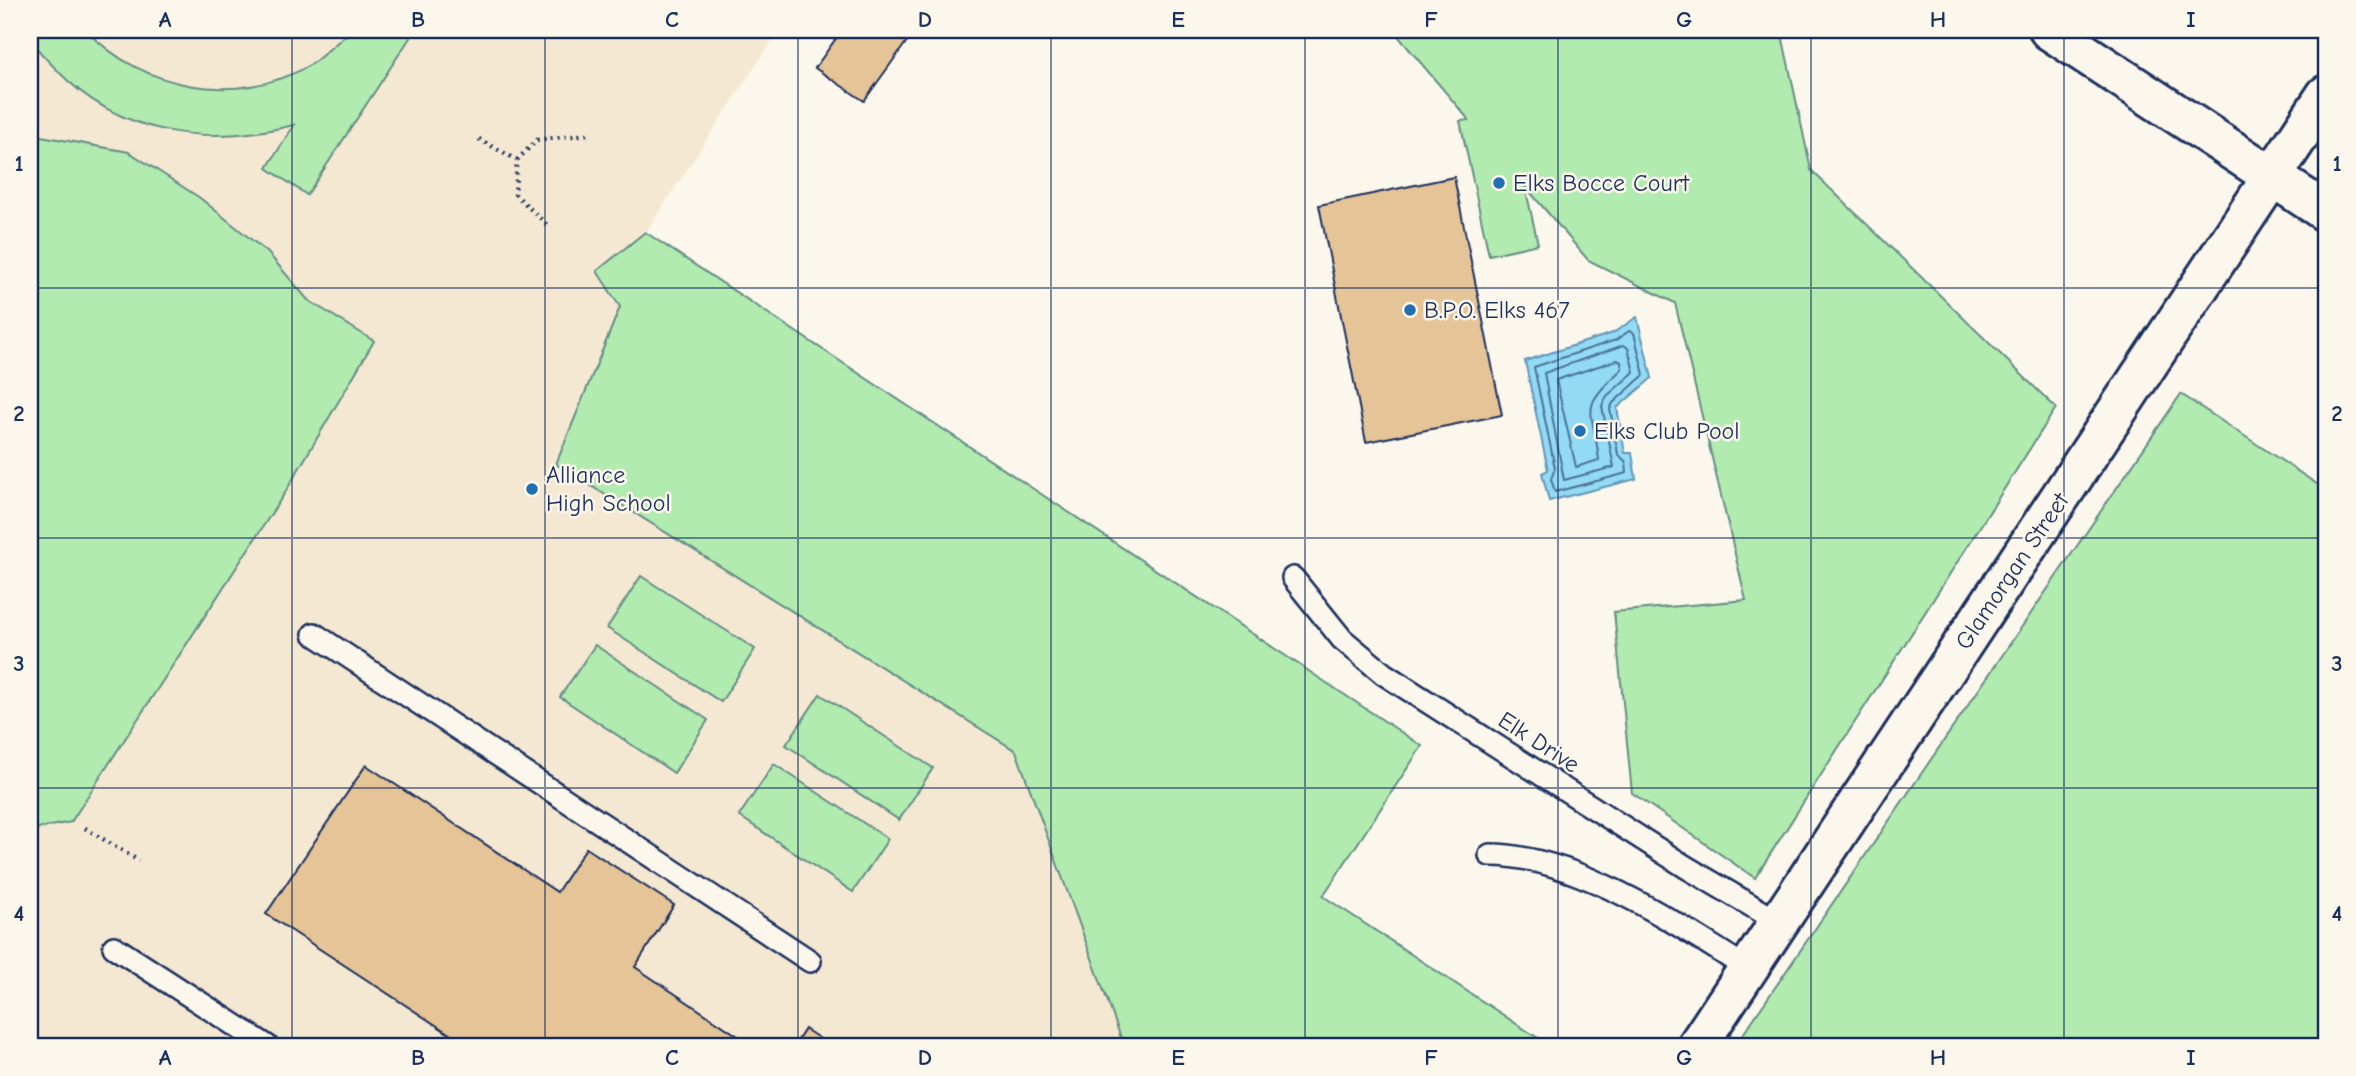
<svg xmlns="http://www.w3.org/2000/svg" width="2356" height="1076" font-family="'Comic Neue',sans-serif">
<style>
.built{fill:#f4e8d2}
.green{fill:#b1ebb0;stroke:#668d87;stroke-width:2}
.water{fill:#93daf4;stroke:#6396b8;stroke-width:2}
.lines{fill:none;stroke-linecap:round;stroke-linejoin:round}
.shore{stroke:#4b739a;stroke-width:2}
.building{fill:#e5c497;stroke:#1b2f5e;stroke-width:2}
.lane-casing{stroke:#1b2f5e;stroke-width:26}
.secondary-casing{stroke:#1b2f5e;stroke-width:44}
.path{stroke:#1b2f5e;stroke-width:4.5;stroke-dasharray:2 5;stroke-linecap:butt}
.lane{stroke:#fbf7ec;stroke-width:21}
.secondary{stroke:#fbf7ec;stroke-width:38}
.grid{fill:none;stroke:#1b2f5e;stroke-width:2;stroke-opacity:0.55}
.poi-dot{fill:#1f6fb2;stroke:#fbf7ec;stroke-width:2.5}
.labels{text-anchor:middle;stroke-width:5;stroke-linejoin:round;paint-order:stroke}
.poi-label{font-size:24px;fill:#1b2f5e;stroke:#fbf7ec;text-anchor:start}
.street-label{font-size:24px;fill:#1b2f5e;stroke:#fbf7ec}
.neatline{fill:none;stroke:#1b2f5e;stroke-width:2.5}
.grid-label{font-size:23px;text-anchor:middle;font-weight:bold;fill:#1b2f5e}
</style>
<rect width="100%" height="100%" fill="#fbf7ec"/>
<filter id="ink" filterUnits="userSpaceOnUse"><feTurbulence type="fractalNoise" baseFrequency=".0143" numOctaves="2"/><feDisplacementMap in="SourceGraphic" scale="14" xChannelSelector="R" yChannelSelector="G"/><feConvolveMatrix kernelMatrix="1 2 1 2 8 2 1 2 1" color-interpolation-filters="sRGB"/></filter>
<g filter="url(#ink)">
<path class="built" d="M30 30H779L646 232 1422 746 1323 896 1550 1046H30Z"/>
<g class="green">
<path d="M30 30H86C143 90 237 107 310 65 322 58 346 31 356 30 375 27 396 30 415 30L307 195 267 168 294 125C208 146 120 137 56 69 46 58 30 45 30 30Z"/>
<path d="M1393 30H1781L1811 170 2056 408 1755 878 1632 793 1614 612 1746 600 1675 303 1588 260 1525 186 1538 244 1489 255 1460 121 1469 120Z"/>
<path d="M30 134 129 152 200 198 268 253 308 300 374 341 286 491 71 822 30 830Z"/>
<path d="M645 232 1422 746 1323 896 1550 1046H1124L1016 751 556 464 620 307 597 271Z"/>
<path d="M2181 394 2326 490V1046H1735Z"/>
<path d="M641 576 755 649 721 702 607 628Z"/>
<path d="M595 645 708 720 674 773 560 697Z"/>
<path d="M820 694 933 768 899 820 786 745Z"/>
<path d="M774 764 888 839 853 892 739 816Z"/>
</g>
<path class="water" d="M1637 317 1652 378 1617 408 1625 453H1632L1636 479 1549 501 1542 473 1548 470 1525 361 1613 333Z"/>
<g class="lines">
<g class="shore">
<path d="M1629 331 1634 333 1644 375 1613 403 1610 409 1618 454 1626 462 1627 473 1555 492 1551 479 1555 468 1534 367 1616 340Z"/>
<path d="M1624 345 1628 348 1634 372 1607 396 1602 406 1614 467 1564 480 1544 373Z"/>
<path d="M1617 360 1621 362 1622 369C1577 410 1593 406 1599 460L1576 467 1556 380Z"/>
</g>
</g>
<g class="building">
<path d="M842 30H915L864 101 815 68Z"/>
<path d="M1454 177 1502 415 1366 442 1319 205Z"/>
<path d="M366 765 557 892 586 848 674 905 635 967 753 1046H468L266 914Z"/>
<path d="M805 1029 831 1046H794Z"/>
</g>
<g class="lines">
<defs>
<g id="lane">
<path d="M1293 578 1342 639 1384 674 1686 867 1779 922"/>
<path d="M314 634 810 961"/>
<path d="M1490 855C1574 855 1678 924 1748 969"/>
<path d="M114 947 267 1046"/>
</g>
<g id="secondary">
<path d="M2049 30 2326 212"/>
<path d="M1697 1046 2326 95"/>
</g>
</defs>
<use href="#lane" class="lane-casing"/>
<use href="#secondary" class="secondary-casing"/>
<g class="path">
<path d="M479 139 517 160 515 194 547 225"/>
<path d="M517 160 537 140 588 134"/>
<path d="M85 828 139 861"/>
</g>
<use href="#lane" class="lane"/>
<use href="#secondary" class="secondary"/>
</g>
</g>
<path class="grid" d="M292 30V1046M545 30V1046M798 30V1046M1051 30V1046M1305 30V1046M1558 30V1046M1811 30V1046M2064 30V1046M30 288H2326M30 538H2326M30 788H2326"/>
<g class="poi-dot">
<circle cx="1499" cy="183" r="7"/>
<circle cx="1410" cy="310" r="7"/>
<circle cx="1580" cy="431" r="7"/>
<circle cx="532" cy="489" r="7"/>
</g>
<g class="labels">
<g class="poi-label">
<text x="1513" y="191">Elks Bocce Court</text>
<text x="1424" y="318">B.P.O. Elks 467</text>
<text x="1594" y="439">Elks Club Pool</text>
<text x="546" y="483">Alliance<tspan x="546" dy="28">High School</tspan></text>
</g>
<g class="street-label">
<text transform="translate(2012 571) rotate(-56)" y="8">Glamorgan Street</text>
<text transform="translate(1539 742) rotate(33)" y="8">Elk Drive</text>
</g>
</g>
<rect width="2356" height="1076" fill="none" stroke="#fbf7ec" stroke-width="77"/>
<rect x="38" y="38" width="2280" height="1000" class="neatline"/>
<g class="grid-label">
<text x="165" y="27">A</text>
<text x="418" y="27">B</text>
<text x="672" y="27">C</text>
<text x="925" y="27">D</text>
<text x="1178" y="27">E</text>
<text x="1431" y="27">F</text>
<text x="1684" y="27">G</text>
<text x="1938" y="27">H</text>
<text x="2191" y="27">I</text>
<text x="19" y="171">1</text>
<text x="2337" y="171">1</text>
<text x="19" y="421">2</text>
<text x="2337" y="421">2</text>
<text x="19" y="671">3</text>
<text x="2337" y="671">3</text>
<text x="19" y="921">4</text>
<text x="2337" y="921">4</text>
<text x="165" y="1065">A</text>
<text x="418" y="1065">B</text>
<text x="672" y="1065">C</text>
<text x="925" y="1065">D</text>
<text x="1178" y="1065">E</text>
<text x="1431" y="1065">F</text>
<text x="1684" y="1065">G</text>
<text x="1938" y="1065">H</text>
<text x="2191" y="1065">I</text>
</g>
</svg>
